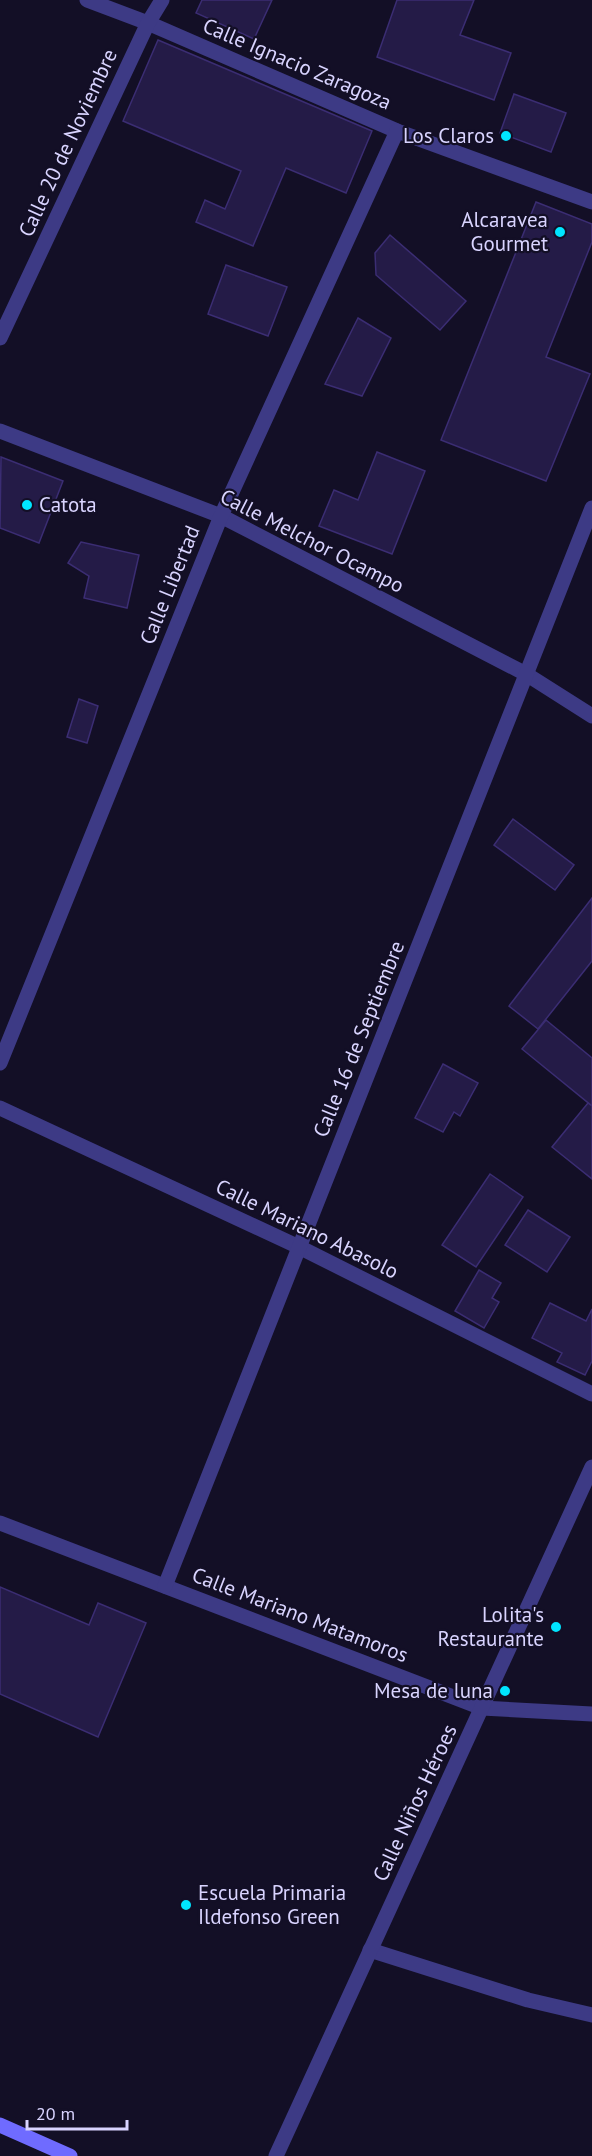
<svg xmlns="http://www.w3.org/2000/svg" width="592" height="2156" font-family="'PT Sans',sans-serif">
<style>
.building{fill:#241b47;stroke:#3b2d73;stroke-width:1.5}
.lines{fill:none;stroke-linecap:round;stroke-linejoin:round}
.street{stroke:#3d3a85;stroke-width:15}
.secondary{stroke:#6f6bff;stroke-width:15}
.poi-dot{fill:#00e5ff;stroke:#130f26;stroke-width:2}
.labels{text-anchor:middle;stroke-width:4.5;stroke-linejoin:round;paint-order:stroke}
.street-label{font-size:21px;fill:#d9d4ff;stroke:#130f26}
.poi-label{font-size:21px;fill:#d9d4ff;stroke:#130f26;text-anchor:end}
</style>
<rect width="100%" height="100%" fill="#130f26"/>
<g class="building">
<path d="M202 0H272L254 39 196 13Z"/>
<path d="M397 0H474L460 35 511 53 494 100 377 57Z"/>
<path d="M158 40 372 131 346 193 286 168 253 246 196 222 205 200 225 209 241 171 123 121Z"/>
<path d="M514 94 566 113 551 152 500 133Z"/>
<path d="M536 202 592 224V242L546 357 590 374 546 481 441 440Z"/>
<path d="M390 235 466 301 440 330 376 275 375 253Z"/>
<path d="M226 265 287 287 268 336 208 314Z"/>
<path d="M358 318 391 338 362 396 325 384Z"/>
<path d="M377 452 425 471 392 554 319 526 334 490 358 500Z"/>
<path d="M1 457 63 481 39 543 0 528Z"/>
<path d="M81 542 139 555 127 608 84 598 89 576 68 563Z"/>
<path d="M79 699 98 706 87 743 67 737Z"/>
<path d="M513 819 574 865 555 890 494 845Z"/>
<path d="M592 898V961L538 1029 509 1006Z"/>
<path d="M546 1020 592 1058V1106L522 1049Z"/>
<path d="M443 1064 478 1083 460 1116 454 1112 443 1132 415 1118Z"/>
<path d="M588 1103 592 1106V1179L552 1147Z"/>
<path d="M490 1174 523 1197 476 1267 442 1245Z"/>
<path d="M528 1210 570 1237 547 1272 505 1245Z"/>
<path d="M479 1270 501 1283 492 1298 499 1302 484 1328 455 1311Z"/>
<path d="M550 1303 586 1321 592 1309V1361L585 1375 557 1362 562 1353 532 1338Z"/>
<path d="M0 1587 89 1625 98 1603 146 1623 98 1737 0 1694Z"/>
</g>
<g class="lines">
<g class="street">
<path d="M87 0 148 23 397 131 592 202"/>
<path d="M0 338 148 23 162 0"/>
<path d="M0 431 221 516 526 674 592 716"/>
<path d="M0 1063 221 516 397 131"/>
<path d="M0 1108 299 1247 592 1394"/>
<path d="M0 1523 482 1708 592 1714"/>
<path d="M165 1586 592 508"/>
<path d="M370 1950 528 2000 592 2015"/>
<path d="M276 2156 592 1467"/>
</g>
<path class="secondary" d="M0 2125 70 2156"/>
</g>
<g class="poi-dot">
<circle cx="506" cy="136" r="6"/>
<circle cx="560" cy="232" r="6"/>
<circle cx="27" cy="505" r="6"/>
<circle cx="556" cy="1627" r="6"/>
<circle cx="505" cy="1691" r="6"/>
<circle cx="186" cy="1905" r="6"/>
</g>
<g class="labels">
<g class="street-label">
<text transform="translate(297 64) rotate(23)" y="7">Calle Ignacio Zaragoza</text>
<text transform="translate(68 143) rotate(-65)" y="7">Calle 20 de Noviembre</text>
<text transform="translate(312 541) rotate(27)" y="7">Calle Melchor Ocampo</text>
<text transform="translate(170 585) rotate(-68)" y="7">Calle Libertad</text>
<text transform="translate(359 1039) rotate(-68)" y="7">Calle 16 de Septiembre</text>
<text transform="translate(307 1229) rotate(26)" y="7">Calle Mariano Abasolo</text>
<text transform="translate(300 1615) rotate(21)" y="7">Calle Mariano Matamoros</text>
<text transform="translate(415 1803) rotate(-65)" y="7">Calle Niños Héroes</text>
</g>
<g class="poi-label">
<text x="494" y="143">Los Claros</text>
<text x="548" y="227">Alcaravea<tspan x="548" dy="24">Gourmet</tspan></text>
<text x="39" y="512" text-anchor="start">Catota</text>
<text x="544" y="1622">Lolita's<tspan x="544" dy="24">Restaurante</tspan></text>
<text x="493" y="1698">Mesa de luna</text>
<text x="198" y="1900" text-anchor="start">Escuela Primaria<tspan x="198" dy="24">Ildefonso Green</tspan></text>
</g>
</g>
<path d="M27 2120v9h100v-9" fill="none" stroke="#d9d4ff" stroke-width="3"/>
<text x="36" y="2120" font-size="18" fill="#d9d4ff" stroke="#130f26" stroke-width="4.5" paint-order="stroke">20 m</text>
</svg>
